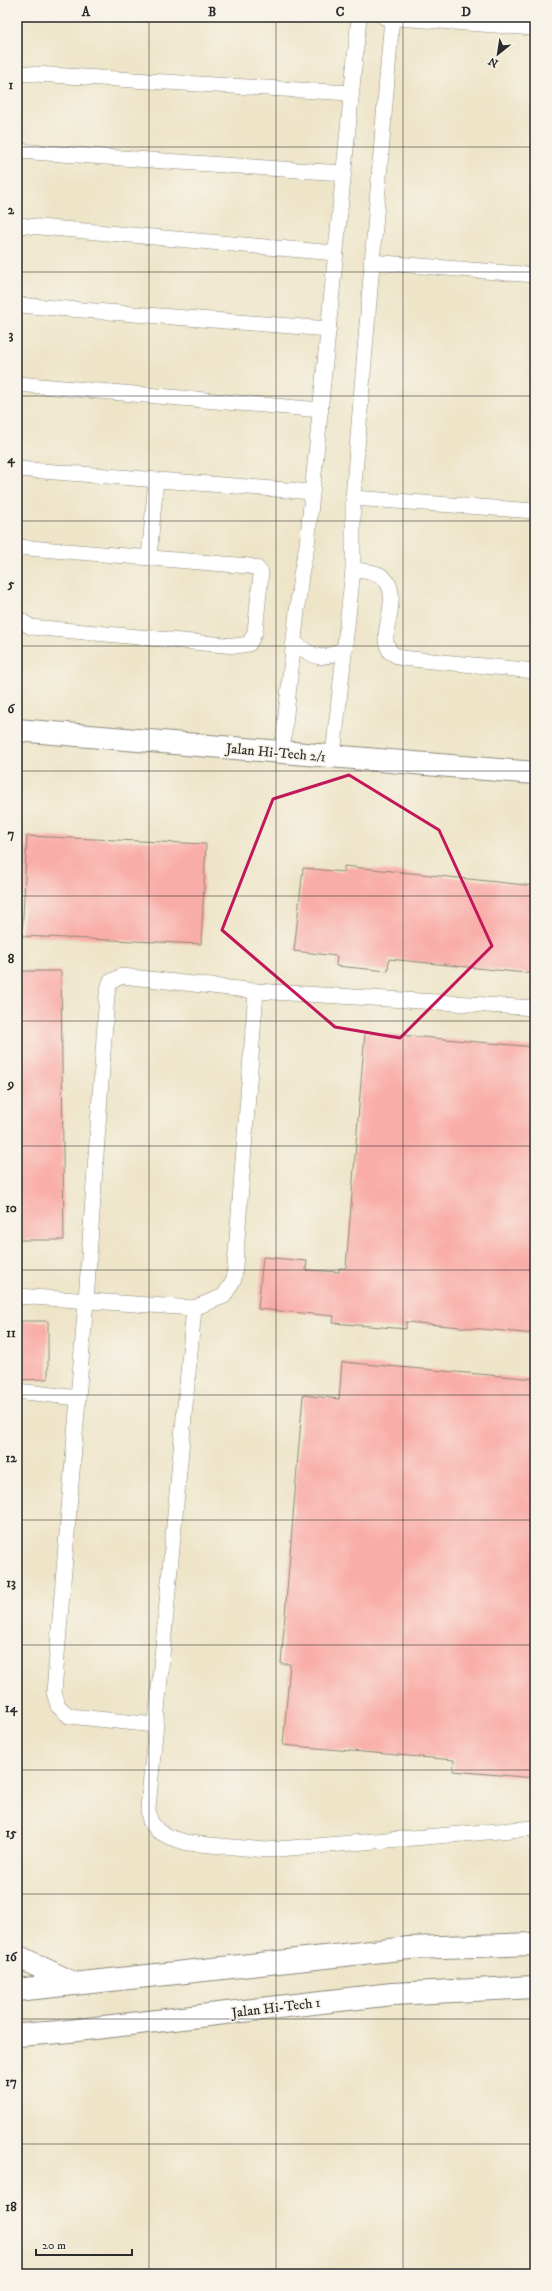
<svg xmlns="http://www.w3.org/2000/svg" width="552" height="2291" font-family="'IM FELL DW Pica',serif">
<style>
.building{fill:#f9ada8}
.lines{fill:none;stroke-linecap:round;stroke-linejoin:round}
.lane-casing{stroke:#8c887a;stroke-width:16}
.street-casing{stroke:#8c887a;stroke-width:24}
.lane{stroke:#fff;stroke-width:15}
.street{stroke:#fff;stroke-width:22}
.marked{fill:none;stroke:#c2185b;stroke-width:3;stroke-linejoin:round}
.grid{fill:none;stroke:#2b2b2b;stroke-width:1;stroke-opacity:0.55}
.labels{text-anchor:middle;stroke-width:3.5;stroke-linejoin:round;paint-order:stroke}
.street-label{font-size:14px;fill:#2b2b2b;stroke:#f7f3e8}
.neatline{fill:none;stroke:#2b2b2b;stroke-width:1.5}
.grid-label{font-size:13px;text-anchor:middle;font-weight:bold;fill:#2b2b2b}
</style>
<rect width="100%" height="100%" fill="#f7f3e8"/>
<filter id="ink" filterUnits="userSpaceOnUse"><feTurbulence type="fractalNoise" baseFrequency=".025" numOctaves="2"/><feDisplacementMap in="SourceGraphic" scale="8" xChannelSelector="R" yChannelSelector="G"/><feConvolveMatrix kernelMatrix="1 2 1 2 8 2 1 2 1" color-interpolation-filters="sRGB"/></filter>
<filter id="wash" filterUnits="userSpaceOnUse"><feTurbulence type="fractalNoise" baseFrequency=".012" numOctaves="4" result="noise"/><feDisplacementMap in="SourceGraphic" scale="16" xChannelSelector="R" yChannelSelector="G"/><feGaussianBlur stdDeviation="0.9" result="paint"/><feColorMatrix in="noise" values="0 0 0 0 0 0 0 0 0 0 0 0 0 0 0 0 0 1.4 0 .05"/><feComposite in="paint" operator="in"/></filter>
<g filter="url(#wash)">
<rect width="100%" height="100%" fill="#eee5c9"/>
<g id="blocks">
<g class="building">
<path d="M27 836 206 844 201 944 22 936Z"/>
<path d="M344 866 535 886V974L389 959 388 971 336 966 337 956 294 951 303 868 344 872Z"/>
<path d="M17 971H61L64 1240H17Z"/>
<path d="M365 1032 535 1047V1334L406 1322V1329L333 1323 334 1316 258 1309 263 1257 307 1261 306 1270 339 1272V1268H346Z"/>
<path d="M17 1321H48V1379L17 1380Z"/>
<path d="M342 1362 535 1379V1778L453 1771 454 1760 283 1745 290 1664H281L303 1395 339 1399Z"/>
</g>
</g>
</g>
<g filter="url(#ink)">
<use href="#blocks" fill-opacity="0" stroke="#8c887a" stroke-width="1"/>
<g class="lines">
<defs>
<g id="lane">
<path d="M384 17 535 28"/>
<path d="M17 73 350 93"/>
<path d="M17 151 342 173"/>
<path d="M17 225 335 253"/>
<path d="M371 262 535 275"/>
<path d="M17 305 329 329"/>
<path d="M17 384 321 410"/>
<path d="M17 469 312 492"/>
<path d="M353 498 535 511"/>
<path d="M17 547 249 566 257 568 261 573 255 632 249 644 235 646 31 627 17 618"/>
<path d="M149 558 156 480"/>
<path d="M353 570C361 571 372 571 380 575 402 589 385 621 386 640 386 644 389 649 390 652L401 658 535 671"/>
<path d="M294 642C314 659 323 662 346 647"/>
<path d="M282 752 301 574 307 545 359 17"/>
<path d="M333 756 353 570V498L392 17"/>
<path d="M17 1296 194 1308 224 1296 234 1279 256 991"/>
<path d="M194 1308 148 1809 150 1821 158 1831 169 1837 188 1843 266 1850 535 1828"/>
<path d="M17 1391 78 1398"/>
<path d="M155 1725 69 1716 58 1706 54 1692 86 1301 107 994 110 982 122 976 256 991 535 1008"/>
</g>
<g id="street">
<path d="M17 730 535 773"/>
<path d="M17 1956 75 1984"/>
<path d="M17 1990 409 1948 535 1944"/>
<path d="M17 2035 60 2032 392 1994 535 1987"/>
</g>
</defs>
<use href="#lane" class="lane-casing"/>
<use href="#street" class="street-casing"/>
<use href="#lane" class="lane"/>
<use href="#street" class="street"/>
</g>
</g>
<path class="marked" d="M349 775 439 830 492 946 400 1038 335 1027 222 930 273 799Z"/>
<path class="grid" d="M149 17V2274M276 17V2274M403 17V2274M17 147H535M17 272H535M17 396H535M17 521H535M17 646H535M17 771H535M17 896H535M17 1021H535M17 1146H535M17 1270H535M17 1395H535M17 1520H535M17 1645H535M17 1770H535M17 1894H535M17 2019H535M17 2144H535"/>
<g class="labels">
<g class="street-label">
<text transform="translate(276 752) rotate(5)" y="5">Jalan Hi-Tech 2/1</text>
<text transform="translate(276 2007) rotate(-7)" y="5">Jalan Hi-Tech 1</text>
</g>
</g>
<rect width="552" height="2291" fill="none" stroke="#f7f3e8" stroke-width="44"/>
<g transform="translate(498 54) rotate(210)" stroke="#f7f3e8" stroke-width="3" paint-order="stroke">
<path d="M0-3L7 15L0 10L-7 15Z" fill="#2b2b2b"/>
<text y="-6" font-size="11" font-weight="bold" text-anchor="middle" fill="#2b2b2b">N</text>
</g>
<path d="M36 2249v6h96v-6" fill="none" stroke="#2b2b2b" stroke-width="2"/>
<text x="42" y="2249" font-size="12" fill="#2b2b2b" stroke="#f7f3e8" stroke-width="3" paint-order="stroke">20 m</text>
<rect x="22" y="22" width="508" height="2247" class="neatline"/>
<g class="grid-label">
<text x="86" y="16">A</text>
<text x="212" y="16">B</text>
<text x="340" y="16">C</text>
<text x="466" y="16">D</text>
<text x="11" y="89">1</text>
<text x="11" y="214">2</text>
<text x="11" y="339">3</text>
<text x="11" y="463">4</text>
<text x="11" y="588">5</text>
<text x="11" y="713">6</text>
<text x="11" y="838">7</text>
<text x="11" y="963">8</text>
<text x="11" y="1088">9</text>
<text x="11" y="1212">10</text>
<text x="11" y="1337">11</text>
<text x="11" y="1462">12</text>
<text x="11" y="1587">13</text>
<text x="11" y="1712">14</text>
<text x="11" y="1837">15</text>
<text x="11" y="1961">16</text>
<text x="11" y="2086">17</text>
<text x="11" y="2211">18</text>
</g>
</svg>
